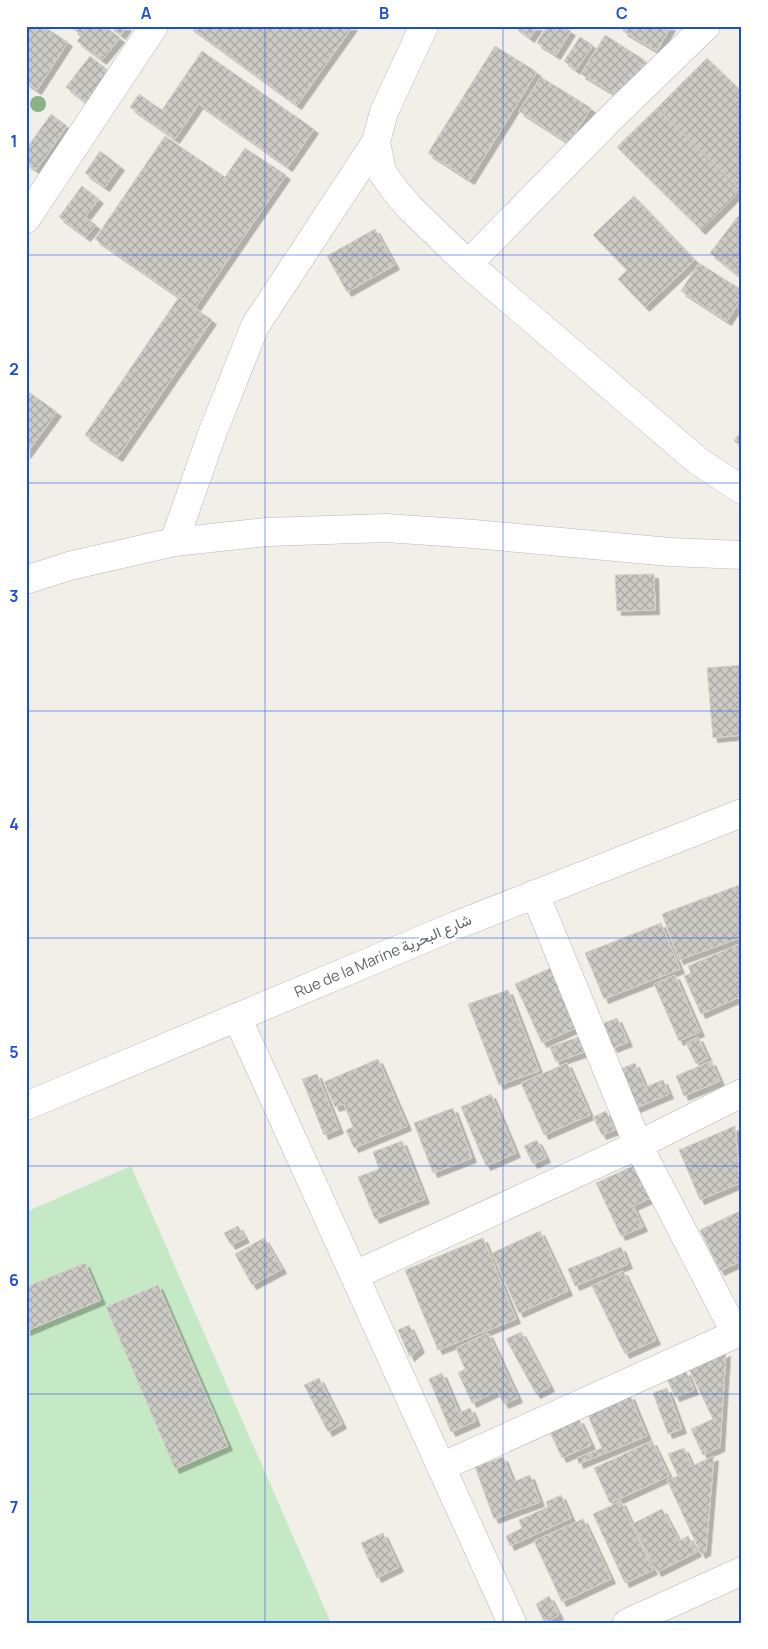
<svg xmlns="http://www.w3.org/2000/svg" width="768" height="1649" font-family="Manrope,Vazirmatn,sans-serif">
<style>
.park{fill:#c5e8c5}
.building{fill:url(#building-cross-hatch);stroke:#d6d1c6;filter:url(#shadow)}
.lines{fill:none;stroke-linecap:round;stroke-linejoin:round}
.minor-casing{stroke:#b5b8bc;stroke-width:29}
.tertiary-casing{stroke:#b5b8bc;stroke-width:29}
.minor{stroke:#fff;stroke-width:28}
.tertiary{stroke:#fff;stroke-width:28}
.tree{fill:#89b387}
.grid{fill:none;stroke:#1d4ed8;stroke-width:1;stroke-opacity:0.55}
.labels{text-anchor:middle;stroke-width:4.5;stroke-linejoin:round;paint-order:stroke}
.street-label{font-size:15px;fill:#5f6368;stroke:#fff}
.neatline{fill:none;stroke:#1d4ed8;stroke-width:2}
.grid-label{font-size:16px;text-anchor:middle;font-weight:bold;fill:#1d4ed8}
</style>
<defs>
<pattern id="building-cross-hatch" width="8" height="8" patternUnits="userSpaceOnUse" patternTransform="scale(1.25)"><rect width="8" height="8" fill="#cccac5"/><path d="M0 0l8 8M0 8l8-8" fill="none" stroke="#a9a8a4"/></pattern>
<filter id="shadow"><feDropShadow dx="4.5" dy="4.5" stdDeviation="0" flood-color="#0004"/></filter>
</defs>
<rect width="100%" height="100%" fill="#f1efe8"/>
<path class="park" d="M131 1166 331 1623H26V1212Z"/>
<g class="building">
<path d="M26 26H43L68 42 37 90 26 83Z"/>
<path d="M75 26H105L120 38 102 60 77 41 82 35 73 29Z"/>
<path d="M110 26H127L121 35Z"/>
<path d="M189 26H353L297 105Z"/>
<path d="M514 26H538L530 38Z"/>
<path d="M547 26H562L571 31 556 55 537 43Z"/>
<path d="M625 26H671L657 51 623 31Z"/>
<path d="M605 35 646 61 623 99 581 74Z"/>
<path d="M580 37 593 45 576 70 564 61Z"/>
<path d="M495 46 537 72 470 180 428 153Z"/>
<path d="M202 51 314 129 288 167 199 104 175 139 130 107 139 94 162 110Z"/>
<path d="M90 56 112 73 88 104 66 87Z"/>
<path d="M707 58 742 92 741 190 657 108Z"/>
<path d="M541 77 591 108 569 143 519 111Z"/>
<path d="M657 108 741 190 701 230 617 147Z"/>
<path d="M51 114 67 126 36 170 26 163V149Z"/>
<path d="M165 136 225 177 245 148 286 175 195 308 95 239Z"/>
<path d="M100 151 120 166 105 187 85 173Z"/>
<path d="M82 186 99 199 85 217 96 225 86 237 59 217Z"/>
<path d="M634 196 695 260 645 307 618 279 627 270 593 235Z"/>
<path d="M742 211V278L710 253Z"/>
<path d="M375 229 395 265 347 292 327 256Z"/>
<path d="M699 263 742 290V298L727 321 681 291Z"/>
<path d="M179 297 212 320 118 457 85 435Z"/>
<path d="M26 390 57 412 26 454Z"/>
<path d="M742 429V447L734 441Z"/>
<path d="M654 574 655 610 617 611 615 575Z"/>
<path d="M742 665V735L713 738 707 668Z"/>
<path d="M742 884V937L679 960 662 914Z"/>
<path d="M661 923 680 969 604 999 585 953Z"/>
<path d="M742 943V996L701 1014 684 976 691 973 688 966Z"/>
<path d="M555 966 582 1025 542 1043 515 984Z"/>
<path d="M675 975 700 1032 679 1041 654 984Z"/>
<path d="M508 990 539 1071 499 1085 468 1004Z"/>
<path d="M617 1018 628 1042 613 1048 602 1024Z"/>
<path d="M587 1034 593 1049 556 1062 550 1047Z"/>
<path d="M698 1037 708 1058 696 1064 686 1043Z"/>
<path d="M378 1059 407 1126 354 1148 346 1130 353 1127 344 1104 335 1107 324 1082Z"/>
<path d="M711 1061 720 1081 684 1096 676 1076Z"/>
<path d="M567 1063 590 1115 544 1135 521 1083Z"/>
<path d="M635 1063 645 1087 663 1080 669 1094 636 1108 620 1069Z"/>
<path d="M317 1074 339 1129 324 1135 302 1079Z"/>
<path d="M491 1094 516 1153 486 1166 461 1107Z"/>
<path d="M453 1108 472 1158 433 1173 414 1123Z"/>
<path d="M606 1111 615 1130 602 1135 593 1117Z"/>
<path d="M735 1126 740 1183 700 1200 679 1150Z"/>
<path d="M537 1140 546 1158 533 1164 524 1146Z"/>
<path d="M402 1141 425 1199 375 1219 358 1177 379 1169 373 1152Z"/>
<path d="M637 1164 653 1197 633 1206 643 1227 621 1236 596 1183Z"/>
<path d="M742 1210 741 1261 720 1271 700 1230Z"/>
<path d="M238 1226 245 1238 231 1245 224 1233Z"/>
<path d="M540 1231 568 1291 519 1313 492 1253Z"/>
<path d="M264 1238 282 1269 252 1285 235 1254Z"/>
<path d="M483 1238 516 1319 438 1350 405 1270Z"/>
<path d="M621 1247 628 1264 575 1286 568 1269Z"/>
<path d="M85 1263 101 1300 26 1331V1287Z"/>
<path d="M623 1271 656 1340 625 1354 592 1286Z"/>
<path d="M158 1285 228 1446 175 1469 106 1307Z"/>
<path d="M409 1325 420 1348 410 1357 398 1330Z"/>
<path d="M521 1332 550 1387 536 1394 506 1339Z"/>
<path d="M488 1333 518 1398 504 1404 497 1391 472 1403 458 1373 465 1369 456 1348Z"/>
<path d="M726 1352 720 1447 703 1455 691 1429 713 1419 689 1369Z"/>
<path d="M686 1371 694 1390 675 1397 667 1379Z"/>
<path d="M442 1373 459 1413 470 1408 476 1421 451 1432 429 1379Z"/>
<path d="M319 1378 342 1424 328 1432 304 1385Z"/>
<path d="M667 1388 682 1429 668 1434 653 1393Z"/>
<path d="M630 1395 647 1436 579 1464 577 1458 602 1448 587 1413Z"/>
<path d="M579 1419 591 1445 562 1458 550 1432Z"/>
<path d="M652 1441 669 1476 610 1503 594 1468Z"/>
<path d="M684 1448 692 1466 714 1456 706 1551 701 1554 667 1480 678 1476 668 1454Z"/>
<path d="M503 1457 513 1482 530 1475 540 1502 494 1519 475 1467Z"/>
<path d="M561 1495 571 1518 510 1546 506 1536 522 1528 519 1520 548 1507 546 1502Z"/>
<path d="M621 1501 653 1570 625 1583 593 1514Z"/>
<path d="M662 1509 679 1541 688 1536 697 1552 657 1572 632 1524Z"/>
<path d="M583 1519 611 1579 562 1602 534 1541Z"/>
<path d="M383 1533 399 1567 377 1578 361 1543Z"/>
<path d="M549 1596 559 1615 545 1623 536 1604Z"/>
</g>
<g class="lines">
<defs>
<g id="minor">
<path d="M424 26 384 112 376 142 382 172 394 189 409 207 468 264 698 461 742 490"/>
<path d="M26 219 154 26"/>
<path d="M468 264 612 117 706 26"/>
<path d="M174 542 212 434 255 326 376 142"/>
<path d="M26 580 69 566 174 542 267 532 386 528 474 534 670 552 742 555"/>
<path d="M535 894 638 1145 736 1334"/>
<path d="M237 1017 512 1623"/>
<path d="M355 1275 638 1145 742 1093"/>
<path d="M441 1467 742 1331"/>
<path d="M627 1623 742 1571"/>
</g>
<path id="tertiary" d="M26 1106 457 925 742 813"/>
</defs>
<use href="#minor" class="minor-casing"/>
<use href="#tertiary" class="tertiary-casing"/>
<use href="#minor" class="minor"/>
<use href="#tertiary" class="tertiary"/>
</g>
<circle class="tree" cx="38" cy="104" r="8"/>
<path class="grid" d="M265 26V1623M503 26V1623M26 255H742M26 483H742M26 711H742M26 938H742M26 1166H742M26 1394H742"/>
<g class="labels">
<g class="street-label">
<text transform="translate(383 956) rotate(-23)" y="5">Rue de la Marine شارع البحرية</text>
</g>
</g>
<rect width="768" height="1649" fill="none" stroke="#ffffff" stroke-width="55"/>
<rect x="28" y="28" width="712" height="1594" class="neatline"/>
<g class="grid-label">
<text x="146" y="19">A</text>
<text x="384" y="19">B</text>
<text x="622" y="19">C</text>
<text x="14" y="147">1</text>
<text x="14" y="375">2</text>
<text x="14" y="602">3</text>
<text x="14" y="830">4</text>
<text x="14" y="1058">5</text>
<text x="14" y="1286">6</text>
<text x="14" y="1513">7</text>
</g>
</svg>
